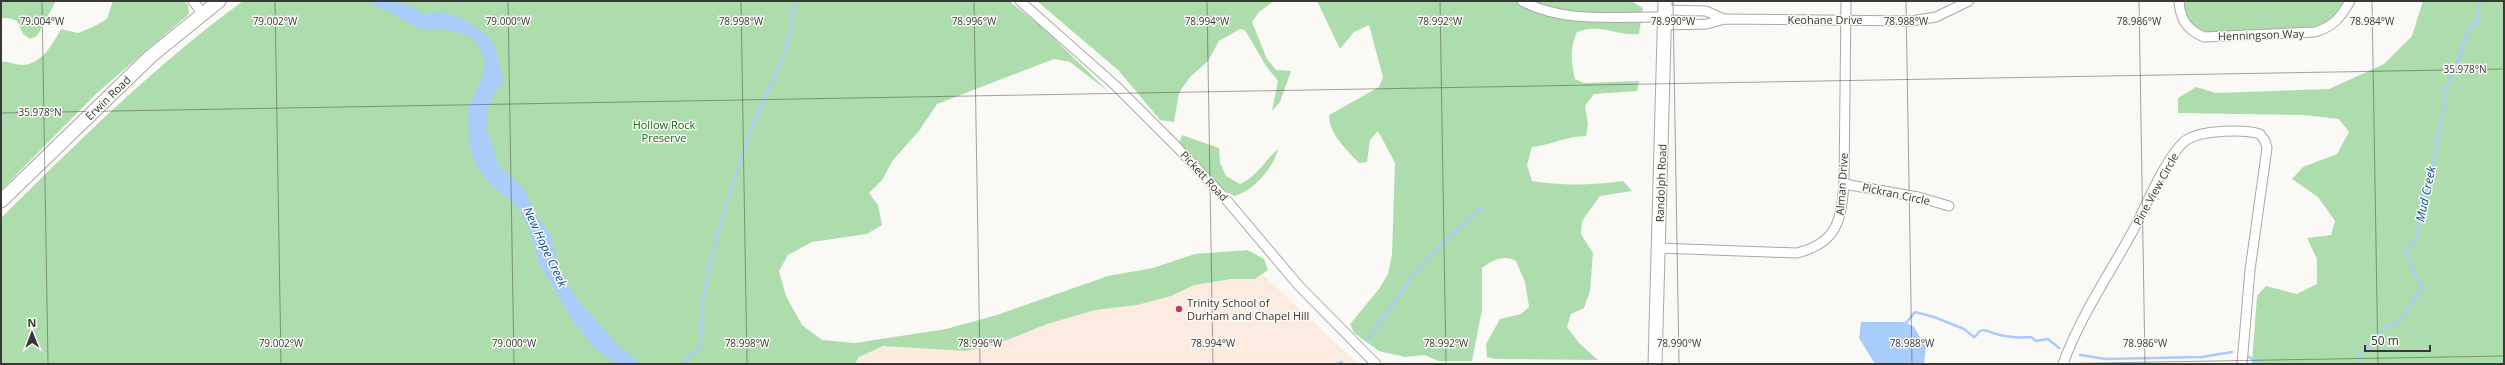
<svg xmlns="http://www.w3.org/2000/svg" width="2505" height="365" font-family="'Open Sans',sans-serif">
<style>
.education{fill:#fcebe0}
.green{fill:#adddac}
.water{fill:#a8cdfb}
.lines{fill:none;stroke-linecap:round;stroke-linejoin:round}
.stream{stroke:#a8cdfb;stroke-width:2.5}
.street-casing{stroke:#aaa9a6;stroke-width:11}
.secondary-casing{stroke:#aaa9a6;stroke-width:15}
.street{stroke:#fff;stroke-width:9}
.secondary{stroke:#fff;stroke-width:13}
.ticks{fill:none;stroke:#393837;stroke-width:1;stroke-opacity:0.45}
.poi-dot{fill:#c53763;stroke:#faf9f6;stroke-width:1.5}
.labels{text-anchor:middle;stroke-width:3;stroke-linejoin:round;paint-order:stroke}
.street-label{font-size:11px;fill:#393837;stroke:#faf9f6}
.park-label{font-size:11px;fill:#1b6621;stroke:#faf9f6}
.poi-label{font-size:11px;fill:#393837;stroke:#faf9f6;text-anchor:start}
.water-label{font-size:12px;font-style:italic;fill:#0b4d8f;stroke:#faf9f6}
.ticks-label{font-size:10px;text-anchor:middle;fill:#393837;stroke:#faf9f6;stroke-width:3;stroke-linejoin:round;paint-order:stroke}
</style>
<rect width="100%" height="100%" fill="#faf9f6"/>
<path class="education" d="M1255 267 1358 364H856L863 351Z"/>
<g class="green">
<path d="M1 1H56L37 36 30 39 23 34 17 21 9 18H1Z"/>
<path d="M113 1H184L188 5 189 14 98 92 1 190V62C9 61 15 65 23 65 42 64 53 43 61 29L78 33 93 27 107 19Z"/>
<path d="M243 1H1009L1041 26 1109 92 1070 62 1054 59 937 104 919 131 893 160 882 180 869 193 878 205 882 225 867 234 812 242 788 255 779 271 786 296 802 325 822 340 855 343 946 329 997 315 1108 276 1153 268 1195 254 1248 250 1264 259 1268 270 1255 279H1231L1194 285 1171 296 1137 305 1095 310 1047 324 997 344 966 351 883 346 859 357 855 364H1V218C78 142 155 65 243 1Z"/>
<path d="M1037 1H1274L1259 12 1252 22 1267 59 1276 70 1291 71 1280 102 1272 111 1278 81 1266 66 1245 30 1240 29 1219 41 1208 61 1190 77 1179 93 1174 122 1160 120 1119 71Z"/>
<path d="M1317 1H1631L1643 8 1639 34C1615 36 1601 23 1577 32 1570 47 1571 63 1575 79L1584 83 1639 81 1637 91 1594 94 1585 106 1588 124 1586 136C1567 136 1551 145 1532 147L1527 165 1532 181C1562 186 1593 185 1623 181L1632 191 1600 196 1582 221 1581 234 1593 253 1590 291 1584 308 1571 314 1567 327 1579 343 1598 360 1495 359 1487 357 1486 344 1500 319 1521 314 1529 307 1525 282 1516 261C1503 254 1493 260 1482 268V310L1472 361H1439L1424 355 1405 357 1379 351 1354 333 1350 324 1379 289 1388 274 1392 255 1395 163 1378 131 1370 140 1367 162 1359 163C1346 149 1329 134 1329 115L1379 87 1383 77 1369 25 1354 32 1340 49Z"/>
<path d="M2184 1H2345L2332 20 2309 29 2213 33C2194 31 2184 21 2184 1Z"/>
<path d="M2423 1H2504V364H2252L2257 296 2266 286 2297 294 2317 284V259L2307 238 2331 235 2335 221 2318 197 2292 179 2303 167 2337 154 2349 132 2339 119 2303 115 2178 113V98L2196 87 2216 93 2329 89 2384 64 2412 36Z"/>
<path d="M1182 135 1219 148 1220 163 1226 176 1240 184C1258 176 1264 161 1278 149 1274 167 1253 192 1234 196L1221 188 1179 143Z"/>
</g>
<g class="water">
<path d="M367 1C384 1 411 0 421 14L443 12 465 20 487 36 494 44 504 81 496 91 487 110 486 131 492 142 498 165 522 186 538 218 551 235 559 269 576 298 620 347 641 364H615L592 345 575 324 539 264 531 235 522 213 508 198 490 184 476 165 469 146 468 109 483 75 485 62 481 50 471 36 447 30H423Z"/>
<path d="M1861 322H1905L1914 327 1926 347 1924 364H1875L1859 338Z"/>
</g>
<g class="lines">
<g class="stream">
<path d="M1906 323 1915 312 1934 317 1964 329 1974 337C1977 336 1977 333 1980 331 1986 328 1990 333 1996 334 2007 337 2019 338 2031 337L2036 341 2048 339 2059 348"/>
<path d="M1367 340 1415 273 1440 245 1482 208"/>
<path d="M2080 355 2106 359 2202 357 2232 352"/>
<path d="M2249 357 2261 364"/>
<path d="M681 364 700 348 703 298 716 238 748 136 781 62 791 27 795 1"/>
<path d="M1337 364 1342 362"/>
<path d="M2358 364 2359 356 2387 326 2399 322 2422 287 2411 267 2406 250 2417 238 2424 192 2431 174 2444 106 2445 89 2453 74 2470 26 2477 25 2479 1"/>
</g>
<defs>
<g id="street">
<path d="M193 1 202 13"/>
<path d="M1020 1 1116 86 1174 144 1224 197 1299 286 1376 364"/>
<path d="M1522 1C1564 24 1618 16 1665 17"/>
<path d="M2179 1C2180 19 2187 30 2204 37L2315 32C2333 27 2341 17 2350 1"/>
<path d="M1665 10 1706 11 1724 19"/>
<path d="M1665 25 1707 24 1724 19 1911 21 1936 17 1969 1"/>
<path d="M1844 184 1918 197 1949 206"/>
<path d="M1658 248 1797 253C1837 243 1841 221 1844 184L1846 1"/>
<path d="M2063 364C2080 316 2111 272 2135 227 2146 206 2169 150 2188 139 2204 130 2243 129 2260 134L2265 141 2267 148 2250 270 2242 364"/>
</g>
<g id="secondary">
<path d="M1 201 151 56 219 1"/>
<path d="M1655 364 1665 1"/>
</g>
</defs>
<use href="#street" class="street-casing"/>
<use href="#secondary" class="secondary-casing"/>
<use href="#street" class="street"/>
<use href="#secondary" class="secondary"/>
</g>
<path class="ticks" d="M42 1 48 364M275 1 281 364M508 1 514 364M741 1 747 364M974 1 980 364M1207 1 1213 364M1440 1 1446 364M1673 1 1679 364M1906 1 1912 364M2139 1 2145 364M2372 1 2378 364M1 113 2504 69M2043 364 2504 356"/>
<circle class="poi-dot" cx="1179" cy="309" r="4"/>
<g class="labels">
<g class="street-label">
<text x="1825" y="24">Keohane Drive</text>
<text transform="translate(2261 35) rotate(-2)" y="4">Henningson Way</text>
<text transform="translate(108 98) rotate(-44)" y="4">Erwin Road</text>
<text transform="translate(1204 176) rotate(47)" y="4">Pickett Road</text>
<text transform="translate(1661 183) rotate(-88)" y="4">Randolph Road</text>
<text transform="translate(1842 184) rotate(-86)" y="4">Alman Drive</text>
<text transform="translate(2156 189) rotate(-61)" y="4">Pine View Circle</text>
<text transform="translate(1896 194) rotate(12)" y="4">Pickran Circle</text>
</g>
<g class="park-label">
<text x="664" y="129">Hollow Rock<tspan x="664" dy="13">Preserve</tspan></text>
</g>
<g class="poi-label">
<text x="1187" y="307">Trinity School of<tspan x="1187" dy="13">Durham and Chapel Hill</tspan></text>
</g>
<g class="water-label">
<text transform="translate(2426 194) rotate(-78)" y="4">Mud Creek</text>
<text transform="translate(545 247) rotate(65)" y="4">New Hope Creek</text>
</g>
</g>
<g class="ticks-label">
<text x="42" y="25">79.004°W</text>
<text x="275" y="25">79.002°W</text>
<text x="508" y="25">79.000°W</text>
<text x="741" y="25">78.998°W</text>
<text x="974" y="25">78.996°W</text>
<text x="1207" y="25">78.994°W</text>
<text x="1440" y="25">78.992°W</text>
<text x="1673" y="25">78.990°W</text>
<text x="1906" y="25">78.988°W</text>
<text x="2139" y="25">78.986°W</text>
<text x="2372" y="25">78.984°W</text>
<text x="2465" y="73">35.978°N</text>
<text x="40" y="116">35.978°N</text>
<text x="281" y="347">79.002°W</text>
<text x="514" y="347">79.000°W</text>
<text x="747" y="347">78.998°W</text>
<text x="980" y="347">78.996°W</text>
<text x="1213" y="347">78.994°W</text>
<text x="1446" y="347">78.992°W</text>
<text x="1679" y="347">78.990°W</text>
<text x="1912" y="347">78.988°W</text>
<text x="2145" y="347">78.986°W</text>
</g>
<rect width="2505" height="365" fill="none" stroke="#393837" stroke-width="4"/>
<g transform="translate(32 333) rotate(359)" stroke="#faf9f6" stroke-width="3" paint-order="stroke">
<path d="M0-3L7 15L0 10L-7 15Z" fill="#393837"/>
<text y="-6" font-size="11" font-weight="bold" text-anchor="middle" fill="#393837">N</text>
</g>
<path d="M2365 345v6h65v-6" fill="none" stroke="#393837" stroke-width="2"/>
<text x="2371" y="345" font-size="12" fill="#393837" stroke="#faf9f6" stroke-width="3" paint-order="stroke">50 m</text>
</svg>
